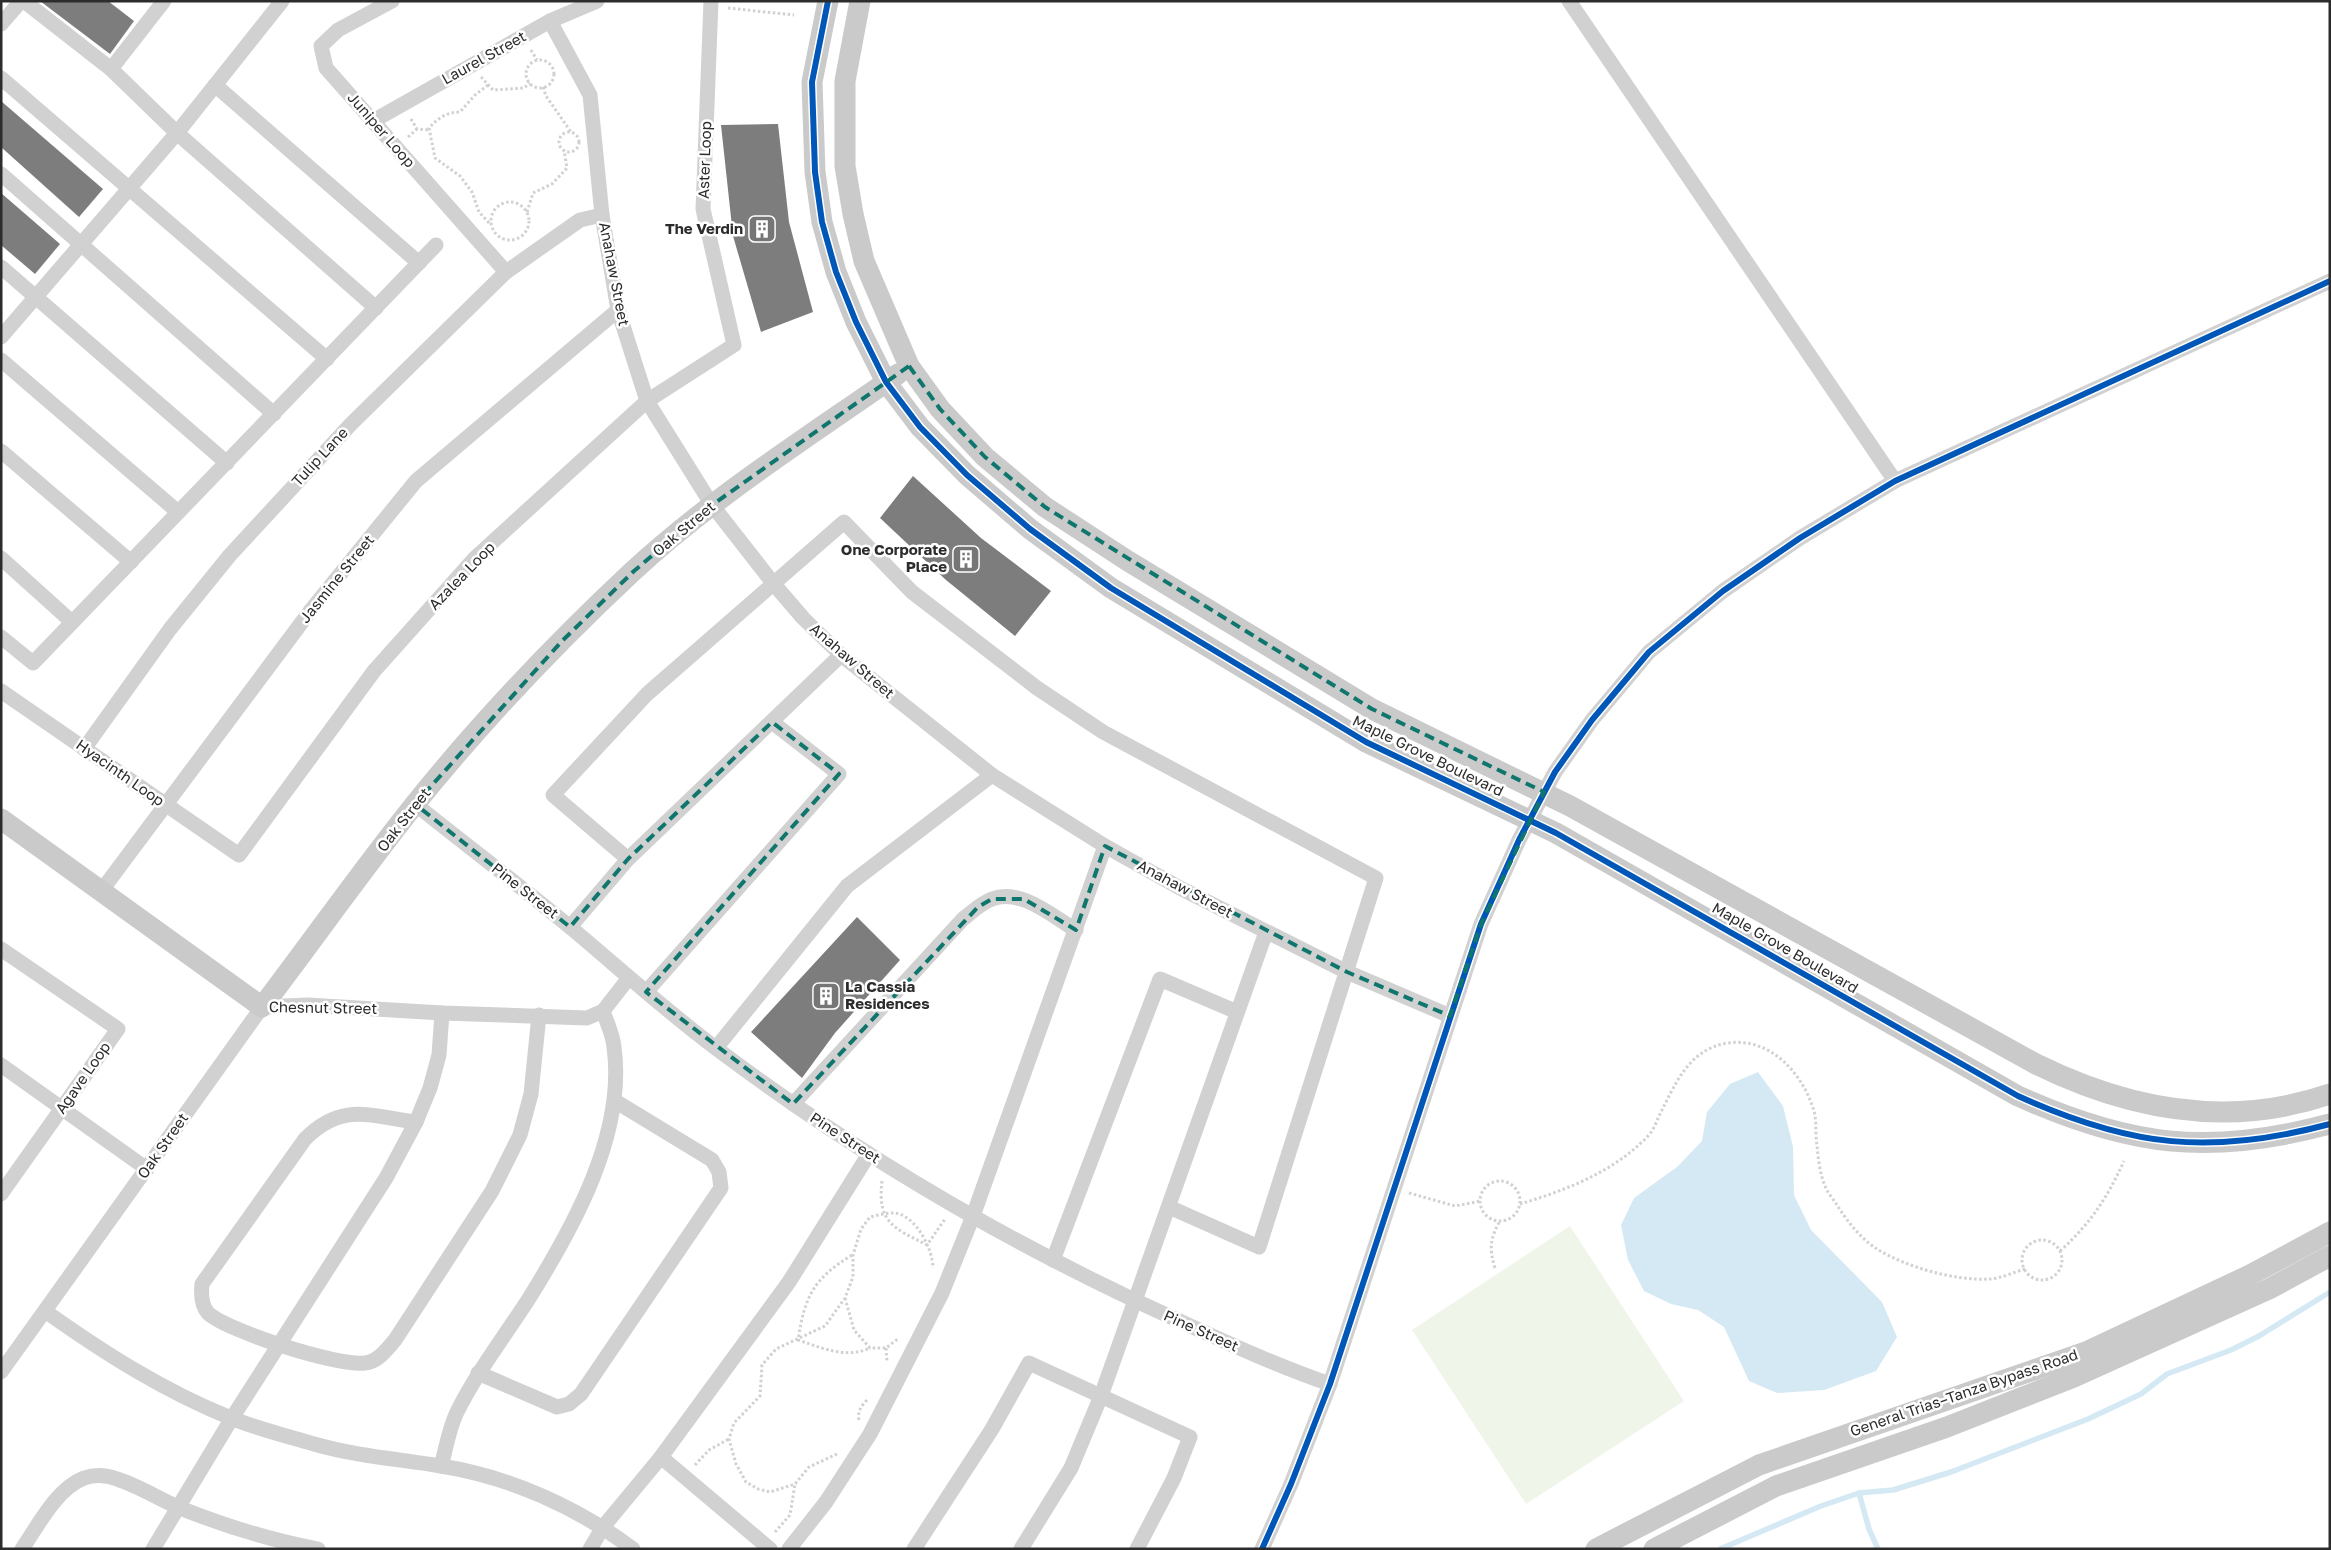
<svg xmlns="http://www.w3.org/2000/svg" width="2331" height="1550" font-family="'Golos Text',sans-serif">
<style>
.green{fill:#f0f5ea}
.water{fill:#d4e9f3}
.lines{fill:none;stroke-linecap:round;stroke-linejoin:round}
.stream{stroke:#d4e9f3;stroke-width:5.5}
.building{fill:#7d7d7d}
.path{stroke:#d1d1d1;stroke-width:3;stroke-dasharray:2.5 2.5;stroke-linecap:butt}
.street{stroke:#d1d1d1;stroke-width:15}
.secondary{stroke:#cacaca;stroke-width:21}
.cycleway-casing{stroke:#fff;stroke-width:9}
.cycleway{stroke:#0057b8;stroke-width:6}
.marked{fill:none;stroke:#0f766e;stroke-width:4;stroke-dasharray:10 6;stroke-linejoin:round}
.labels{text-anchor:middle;stroke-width:5;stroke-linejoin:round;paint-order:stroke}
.street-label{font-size:15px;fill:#2c2c2c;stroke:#fff}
.poi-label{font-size:15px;font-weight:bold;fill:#2c2c2c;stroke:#fff;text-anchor:end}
</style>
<rect width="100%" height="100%" fill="#fff"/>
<path class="green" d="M1570 1226 1684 1401 1526 1504 1412 1330Z"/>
<path class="water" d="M1758 1072 1783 1106 1793 1147 1794 1195 1811 1230 1882 1302 1897 1337 1876 1371 1824 1390 1777 1393 1749 1381 1724 1327 1698 1310 1671 1304 1644 1291 1628 1260 1621 1225 1634 1198 1677 1167 1702 1141 1707 1112 1730 1084Z"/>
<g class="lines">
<g class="stream">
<path d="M1859 1493 1869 1529 1878 1549"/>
<path d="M1720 1549 1821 1506 1859 1493 1893 1490 1951 1472 2088 1419 2141 1394 2167 1374 2231 1350 2259 1336 2330 1292"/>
</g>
</g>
<g class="building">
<path d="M40 1H108L134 21 110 54Z"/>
<path d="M1 101 103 189 79 217 1 147Z"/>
<path d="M778 124 789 222 813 312 761 332 733 236 721 125Z"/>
<path d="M1 193 60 244 35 274 1 245Z"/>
<path d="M913 476 981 538 1051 591 1015 636 946 580 880 518Z"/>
<path d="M857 917 900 960 835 1033 802 1078 751 1032Z"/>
</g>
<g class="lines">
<g class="path">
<path d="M728 8 794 15"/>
<path d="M531 50 537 60"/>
<circle cx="540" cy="74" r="14"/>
<path d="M481 77 493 90 524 88 530 83"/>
<path d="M488 85 475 95 460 112C447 112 438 118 429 128L435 158 460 176 472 192 479 212 491 225"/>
<path d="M543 87 546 96 571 132"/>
<path d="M411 119 417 129 430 130"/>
<circle cx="569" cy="142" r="10"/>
<path d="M408 137 417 129"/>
<circle cx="510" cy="221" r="19"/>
<path d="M527 212 533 193 552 184 567 168 564 150"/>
<path d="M882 1181C877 1223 894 1228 927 1245L945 1219"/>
<circle cx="1500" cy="1201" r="20"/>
<path d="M1409 1193 1455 1206 1481 1201"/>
<path d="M1520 1204C1566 1190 1614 1172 1648 1136 1653 1131 1656 1123 1659 1116 1675 1085 1688 1049 1728 1043 1771 1037 1803 1074 1814 1111 1817 1122 1815 1134 1817 1145 1818 1158 1820 1174 1825 1186 1827 1192 1833 1199 1837 1205 1847 1221 1861 1239 1877 1249 1906 1267 1955 1281 1989 1279 2000 1279 2014 1272 2025 1269"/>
<circle cx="2042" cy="1260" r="20"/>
<path d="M2060 1251C2091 1223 2107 1198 2124 1161"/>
<path d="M852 1255C813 1279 805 1296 798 1340 822 1348 846 1359 870 1348"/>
<path d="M1495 1268C1489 1249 1490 1238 1500 1221"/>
<path d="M845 1298 854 1330 870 1348H886L899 1338"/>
<path d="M886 1348 887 1362"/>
<path d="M859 1420C857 1411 862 1405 868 1399"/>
<path d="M837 1454 809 1467 795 1484 770 1492 758 1489 746 1482 736 1464 729 1439 734 1423 760 1396 762 1365 776 1349 825 1326 845 1298 853 1277V1255L861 1229 870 1217C878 1215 886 1213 894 1213 915 1214 933 1249 933 1268"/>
<path d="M695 1465 709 1450 729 1439"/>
<path d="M775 1532 790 1515 795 1484"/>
</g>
<g class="street">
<path d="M24 1 111 69 177 133 376 308"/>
<path d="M392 1 338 30 321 46 326 68 506 272"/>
<path d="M1569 1 1895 481"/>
<path d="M550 21 590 95 602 215 618 310 647 401 712 505 773 583 803 618 841 655 992 775 1105 846 1180 888 1347 972 1450 1016"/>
<path d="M1 24 21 1"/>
<path d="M111 69 164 1"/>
<path d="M1 78 327 359"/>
<path d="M215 85 419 263"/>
<path d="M373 121 550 21 597 1"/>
<path d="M1 174 274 414"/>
<path d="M1 267 227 463"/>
<path d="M1 337 177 133 282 1"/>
<path d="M1 360 178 512"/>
<path d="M1 451 131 562"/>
<path d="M1 558 72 622"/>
<path d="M1 637 33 663 436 245"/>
<path d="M1 691 239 855 374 671 475 558 647 401 734 345 703 209 711 1"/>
<path d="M84 749 170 629 230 555 351 424 506 272 580 220 602 215"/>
<path d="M415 804C466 845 519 885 570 927 619 968 666 1011 717 1049 861 1157 1019 1249 1184 1323 1232 1345 1280 1367 1330 1384"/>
<path d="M628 859 553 795 647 694 844 522 912 592 1037 688 1103 732 1376 878 1259 1247 1169 1207"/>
<path d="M102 890 311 610 416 481 618 310"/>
<path d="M570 927 628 859 841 655"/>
<path d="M1 949 118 1029 1 1194"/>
<path d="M646 992 839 774 772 722"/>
<path d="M716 1048 847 886 992 775"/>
<path d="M1 1065 147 1169"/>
<path d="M793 1104 963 919C972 912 981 903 992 899 1021 888 1052 916 1076 930"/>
<path d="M416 1122C369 1116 342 1102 305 1139L202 1284C201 1293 201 1305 208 1313 227 1331 339 1367 365 1363 378 1362 387 1349 395 1340L492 1191 520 1135 531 1094 539 1015"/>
<path d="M1053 1260 1160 979 1237 1012"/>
<path d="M45 1311C104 1353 164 1391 231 1418 258 1429 287 1436 314 1444 356 1456 398 1459 441 1466 510 1477 577 1507 633 1549"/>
<path d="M1 1372 262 1007 308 1005 442 1013 587 1018 603 1011 628 979"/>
<path d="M478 1373 557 1407 569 1404 581 1394 721 1188 719 1172 712 1160 615 1101"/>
<path d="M661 1457 770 1549"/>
<path d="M441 1466C446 1449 449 1428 457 1412 477 1372 504 1337 528 1300 573 1228 626 1134 614 1047 613 1035 607 1023 603 1011"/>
<path d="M22 1549C38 1526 56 1489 84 1478 96 1474 106 1475 117 1479 139 1486 159 1499 180 1508 225 1526 270 1540 318 1549"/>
<path d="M153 1549 232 1418 386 1178 416 1122 430 1088 439 1055 442 1013"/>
<path d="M590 1549 603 1527 661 1457 789 1282 869 1154"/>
<path d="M789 1549 826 1502 870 1434 942 1293 973 1216 1105 846"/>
<path d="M914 1549 992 1429 1029 1363 1190 1437 1174 1478 1137 1549"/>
<path d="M1021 1549 1071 1468 1101 1396 1266 932"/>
<path d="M1262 1549 1291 1484 1330 1384 1481 924 1519 840 1555 772 1592 720 1649 652 1723 591 1800 538 1895 481 2330 281"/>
</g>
<g class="secondary">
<path d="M828 1 812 82 815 172 822 222 836 272 856 322 886 382 920 427 967 475 1030 529 1111 588 1366 742 1556 833 2018 1096C2131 1147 2210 1156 2330 1124"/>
<path d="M860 1 845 81V166L853 214 864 261 909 366 940 409 985 457 1045 507 1128 561 1372 709 1570 806 2036 1064C2129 1110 2228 1129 2330 1094"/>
<path d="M1 819 262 1007C313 940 362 870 415 804 481 722 555 644 632 572 713 497 808 437 898 374"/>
<path d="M1596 1549 1759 1465 2086 1352 2250 1275 2330 1232"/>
<path d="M1654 1549 1776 1486 1947 1427 2074 1377 2269 1289 2330 1256"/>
</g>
<defs>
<g id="cycleway">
<path d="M828 1 812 82 815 172 822 222 836 272 856 322 886 382 920 427 967 475 1030 529 1111 588 1366 742 1556 833 2018 1096C2131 1147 2210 1156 2330 1124"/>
<path d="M1262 1549 1291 1484 1330 1384 1481 924 1519 840 1555 772 1592 720 1649 652 1723 591 1800 538 1895 481 2330 281"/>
</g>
</defs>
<use href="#cycleway" class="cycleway-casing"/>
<use href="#cycleway" class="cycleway"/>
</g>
<path class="marked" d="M909 366 940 409 985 457 1045 507 1372 709 1544 792 1481 924 1450 1016 1347 972 1105 846 1076 930 1024 899H992L978 907 793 1104 646 992 839 774 772 722 628 859 570 927 415 804 562 641 634 571 712 505Z"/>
<defs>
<symbol id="building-square" viewBox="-11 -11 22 22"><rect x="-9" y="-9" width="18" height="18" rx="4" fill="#767676" stroke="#fff"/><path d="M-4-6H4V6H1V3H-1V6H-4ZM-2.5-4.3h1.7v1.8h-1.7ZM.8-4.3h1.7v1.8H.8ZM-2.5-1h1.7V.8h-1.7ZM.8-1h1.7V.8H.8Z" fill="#fff"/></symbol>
</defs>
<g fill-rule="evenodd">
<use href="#building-square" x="746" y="213" width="32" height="32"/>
<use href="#building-square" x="950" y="543" width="32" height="32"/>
<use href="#building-square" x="810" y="980" width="32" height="32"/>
</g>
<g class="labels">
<g class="street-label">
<text transform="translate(484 58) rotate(-29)" y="5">Laurel Street</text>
<text transform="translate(381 130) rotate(49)" y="5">Juniper Loop</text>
<text transform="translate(705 160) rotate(-88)" y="5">Aster Loop</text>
<text transform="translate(614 274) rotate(79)" y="5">Anahaw Street</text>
<text transform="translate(320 457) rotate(-47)" y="5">Tulip Lane</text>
<text transform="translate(684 529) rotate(-40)" y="5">Oak Street</text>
<text transform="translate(462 576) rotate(-46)" y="5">Azalea Loop</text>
<text transform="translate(337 579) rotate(-51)" y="5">Jasmine Street</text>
<text transform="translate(852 661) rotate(41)" y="5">Anahaw Street</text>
<text transform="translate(1428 756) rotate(26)" y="5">Maple Grove Boulevard</text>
<text transform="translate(120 773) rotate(35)" y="5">Hyacinth Loop</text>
<text transform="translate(404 820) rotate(-52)" y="5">Oak Street</text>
<text transform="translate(1185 889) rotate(28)" y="5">Anahaw Street</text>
<text transform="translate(525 891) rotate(38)" y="5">Pine Street</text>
<text transform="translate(1785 948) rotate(30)" y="5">Maple Grove Boulevard</text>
<text transform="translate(323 1008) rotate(1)" y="5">Chesnut Street</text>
<text transform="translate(83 1078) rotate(-55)" y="5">Agave Loop</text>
<text transform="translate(845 1138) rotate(33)" y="5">Pine Street</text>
<text transform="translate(163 1146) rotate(-55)" y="5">Oak Street</text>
<text transform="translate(1201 1331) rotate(24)" y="5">Pine Street</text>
<text transform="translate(1964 1393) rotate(-19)" y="5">General Trias–Tanza Bypass Road</text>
</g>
<g class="poi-label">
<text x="743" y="234">The Verdin</text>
<text x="947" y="555">One Corporate<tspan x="947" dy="17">Place</tspan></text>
<text x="845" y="992" text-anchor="start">La Cassia<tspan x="845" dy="17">Residences</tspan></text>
</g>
</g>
<rect width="2331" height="1550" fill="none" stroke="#2c2c2c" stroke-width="5"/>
</svg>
